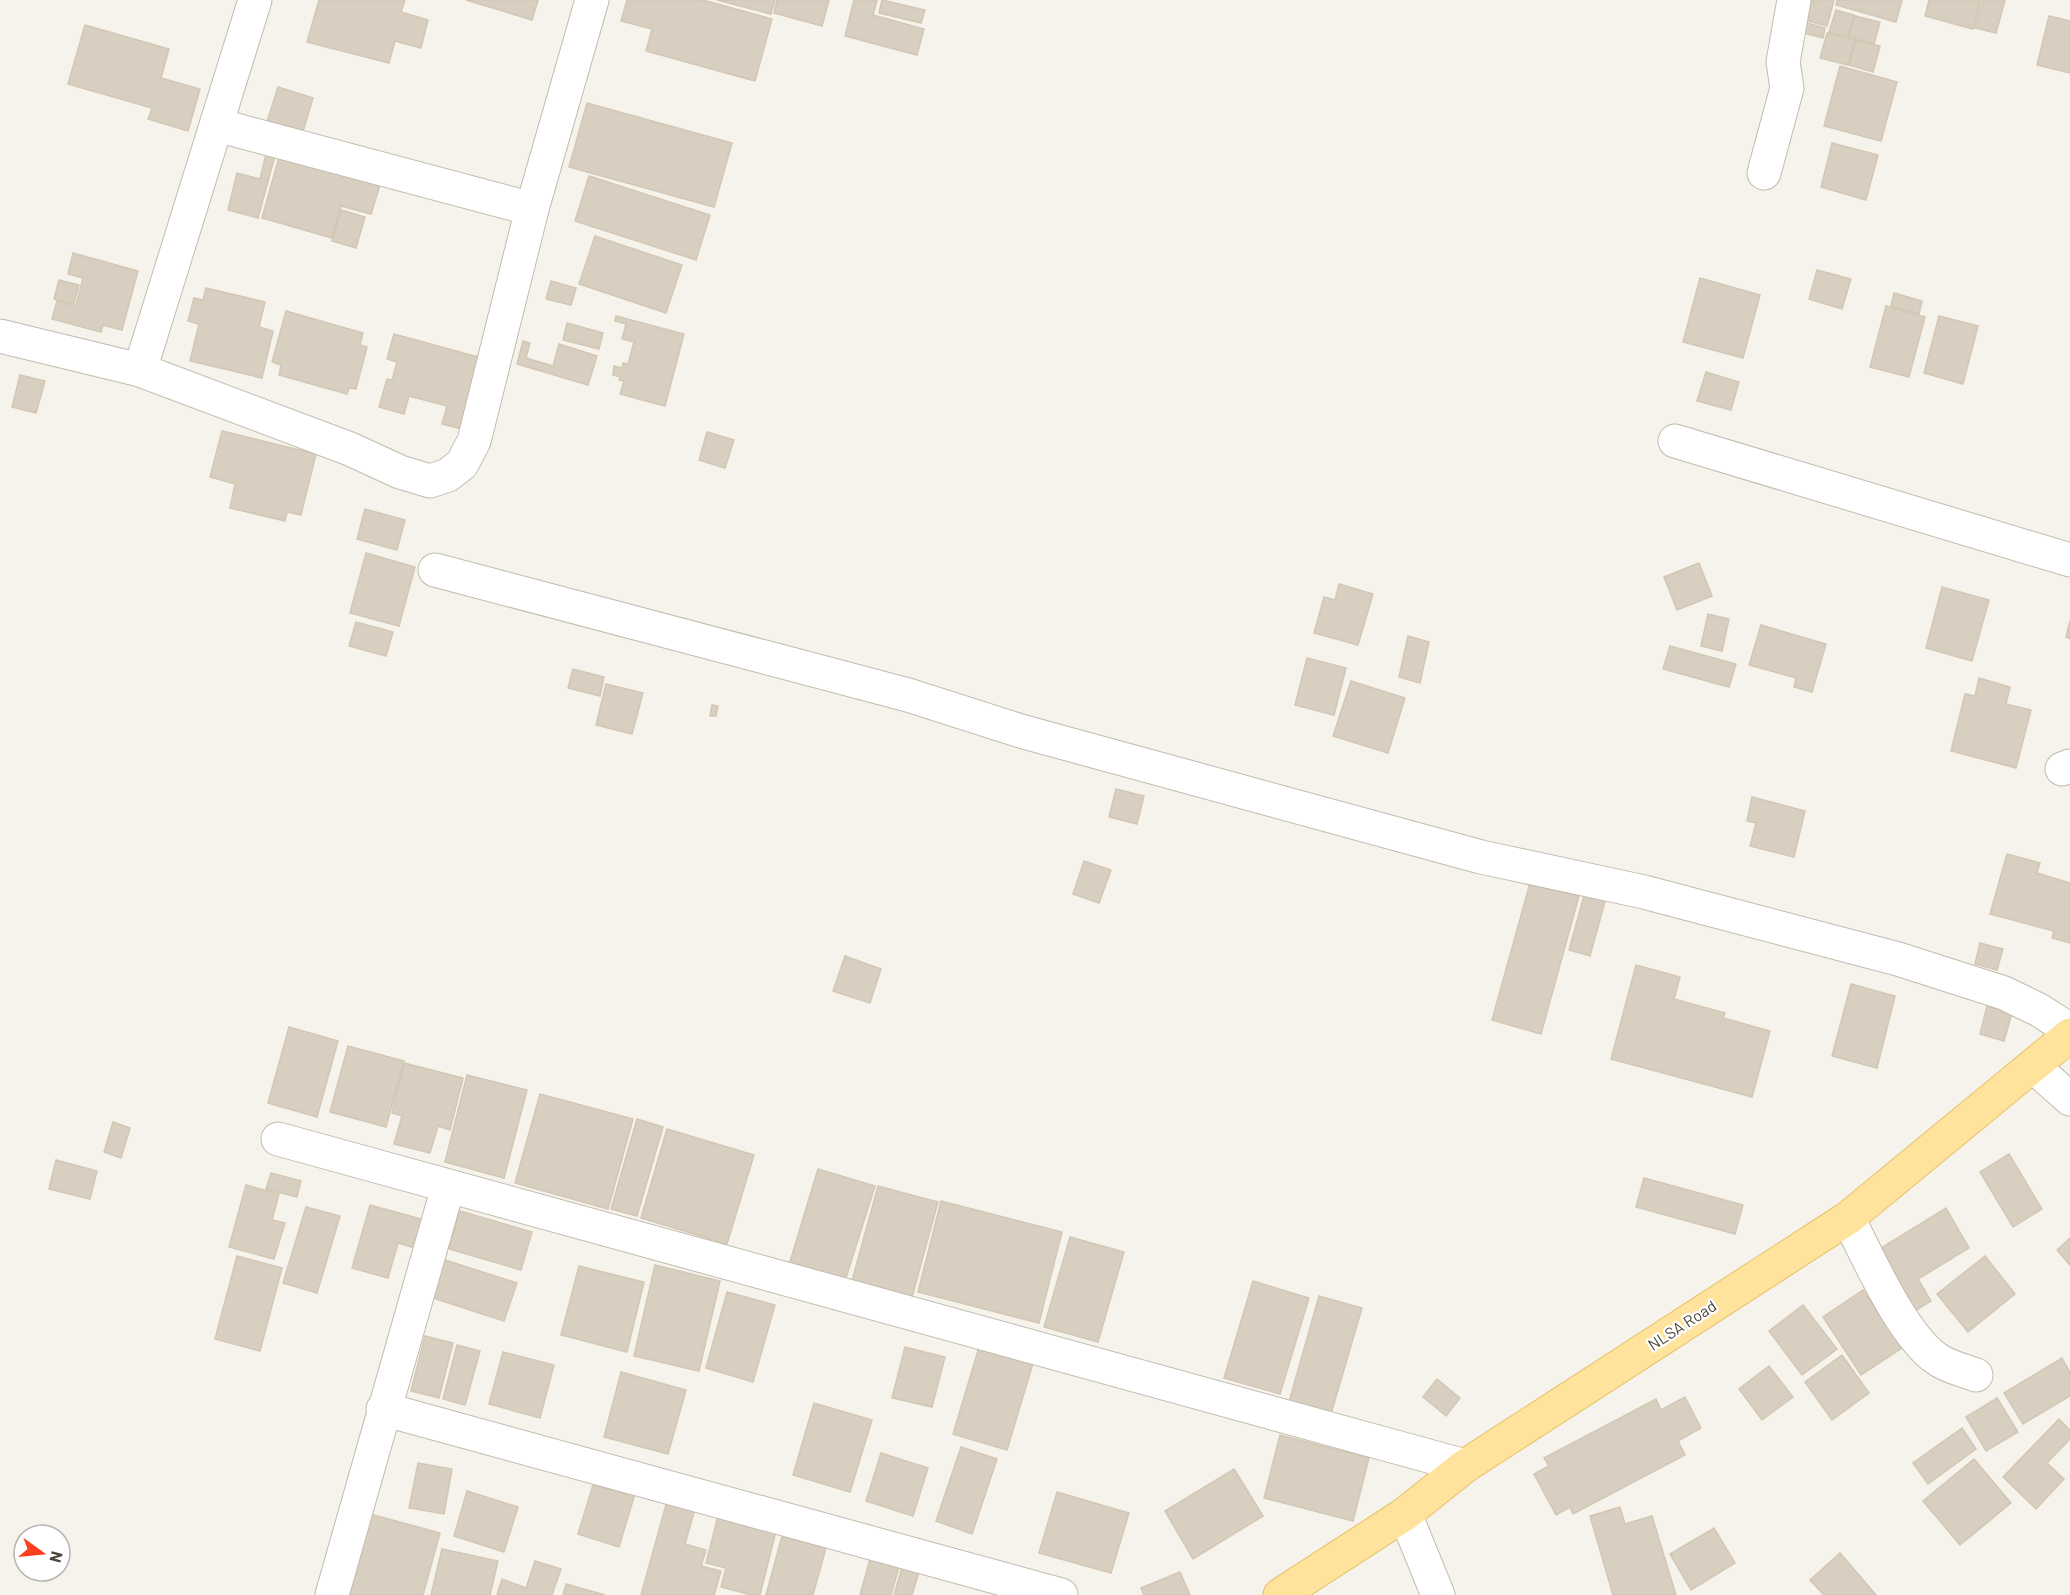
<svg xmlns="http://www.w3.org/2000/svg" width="2070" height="1595" font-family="Barlow,sans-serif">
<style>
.building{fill:#d8cfc1;stroke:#d3c7b4;stroke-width:1.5}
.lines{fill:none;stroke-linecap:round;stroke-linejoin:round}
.minor-casing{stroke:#c2bbae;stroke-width:35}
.major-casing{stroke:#e6c16a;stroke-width:35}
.minor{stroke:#fff;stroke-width:33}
.major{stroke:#ffe39c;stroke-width:33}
.labels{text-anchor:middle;stroke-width:4.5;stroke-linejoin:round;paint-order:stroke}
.street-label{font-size:16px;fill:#4b4439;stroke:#fff}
</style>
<rect width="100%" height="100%" fill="#f6f3ec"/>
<g class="building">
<path d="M319 0H405L401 12 428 20 421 48 395 41 389 63 307 42Z"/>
<path d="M466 0H538L532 20Z"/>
<path d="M627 0H703L772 19 755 81 646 51 652 29 621 21Z"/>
<path d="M717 0H775L771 14Z"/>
<path d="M777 0H829L822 26 774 13Z"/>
<path d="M854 0H877L873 15 924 29 917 55 845 36Z"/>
<path d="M882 0 925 10 921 23 879 13Z"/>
<path d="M1809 0H1834L1827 26 1804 20Z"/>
<path d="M1837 0H1902L1896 22 1836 5Z"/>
<path d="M1929 0H1981L1973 29 1925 16Z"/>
<path d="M1983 0H2005L1996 33 1975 28Z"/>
<path d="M1836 10 1854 15 1848 37 1829 32Z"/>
<path d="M1855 16 1880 22 1874 44 1849 37Z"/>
<path d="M2049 16 2070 21V73L2037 65Z"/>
<path d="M1803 22 1825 28 1823 38 1800 32Z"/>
<path d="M85 25 169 49 161 78 200 89 188 131 148 119 152 108 68 84Z"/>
<path d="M1827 33 1855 40 1848 65 1820 58Z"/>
<path d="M1856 40 1880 46 1873 72 1849 65Z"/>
<path d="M1840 66 1897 82 1881 141 1824 126Z"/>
<path d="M278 87 313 98 301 138 265 128Z"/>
<path d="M587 103 732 143 714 207 569 167Z"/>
<path d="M1832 143 1878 155 1866 200 1821 187Z"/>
<path d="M267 150 276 152 258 218 228 210 237 173 260 179Z"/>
<path d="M279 157 380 185 371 214 341 206 332 238 262 218Z"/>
<path d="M589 176 710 215 696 260 575 221Z"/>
<path d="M341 210 365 217 356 248 332 241Z"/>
<path d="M595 236 682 265 666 313 579 284Z"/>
<path d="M73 253 138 271 122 330 103 325 101 332 52 319 57 301 76 306 83 278 68 274Z"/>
<path d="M1817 270 1851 279 1842 309 1809 299Z"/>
<path d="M1700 278 1760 295 1743 358 1683 342Z"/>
<path d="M59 280 79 285 74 304 54 299Z"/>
<path d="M551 281 576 288 571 305 546 299Z"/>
<path d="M206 288 265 302 259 327 273 331 262 378 190 361 199 324 188 321 194 298 203 300Z"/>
<path d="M1894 293 1922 301 1919 314 1891 306Z"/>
<path d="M1886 306 1925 317 1909 377 1870 367Z"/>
<path d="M286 311 363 333 360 345 367 347 356 389 349 388 347 394 279 375 281 365 272 362Z"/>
<path d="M616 316 684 334 665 406 620 394 624 381 619 380 620 377 613 375 614 366 622 368 623 363 628 364 634 342 622 339 626 324 615 321Z"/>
<path d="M1939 316 1978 326 1963 384 1924 373Z"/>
<path d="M567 323 603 333 599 349 563 340Z"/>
<path d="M394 334 482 358 462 429 442 424 447 406 409 396 404 414 379 407 387 379 392 380 397 362 387 359Z"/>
<path d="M523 341 530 343 526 358 553 366 559 344 597 356 588 385 517 364Z"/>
<path d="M1706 372 1739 382 1731 410 1697 401Z"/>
<path d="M20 375 45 381 36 413 12 407Z"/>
<path d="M222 431 316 454 301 515 287 512 285 521 230 508 235 484 210 477Z"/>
<path d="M707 432 734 440 725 468 699 460Z"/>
<path d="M365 509 405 520 397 550 357 539Z"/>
<path d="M366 553 415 567 399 626 350 613Z"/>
<path d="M1699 563 1712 596 1677 610 1664 577Z"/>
<path d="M1339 584 1373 594 1358 645 1314 633 1324 597 1335 600Z"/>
<path d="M1942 587 1989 600 1972 661 1926 648Z"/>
<path d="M1708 614 1729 619 1722 651 1701 646Z"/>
<path d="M2070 621V639L2066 637Z"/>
<path d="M356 622 393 632 386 656 349 646Z"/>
<path d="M1761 625 1826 644 1812 692 1794 687 1796 678 1749 665Z"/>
<path d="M1408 636 1429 642 1420 683 1399 677Z"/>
<path d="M1670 646 1736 664 1729 687 1663 669Z"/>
<path d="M1307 658 1346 668 1334 715 1295 705Z"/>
<path d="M573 669 604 677 600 696 568 688Z"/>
<path d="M1979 678 2010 687 2006 704 2031 710 2016 768 1951 751 1965 694 1975 696Z"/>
<path d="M1351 681 1405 698 1388 753 1333 736Z"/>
<path d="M606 684 643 693 632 734 596 725Z"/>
<path d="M712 705 718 706 716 716H710Z"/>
<path d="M1116 789 1144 796 1137 824 1109 817Z"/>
<path d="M1752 797 1805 811 1794 857 1750 846 1756 823 1747 821Z"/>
<path d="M2007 854 2040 863 2037 873 2070 883V943L2052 938 2054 931 1990 914Z"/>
<path d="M1084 861 1111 870 1099 903 1073 894Z"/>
<path d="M1530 883 1579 896 1541 1034 1492 1020Z"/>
<path d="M1585 892 1606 898 1590 956 1569 950Z"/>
<path d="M1980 943 2003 949 1997 970 1975 964Z"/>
<path d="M845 956 881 969 870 1003 833 991Z"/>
<path d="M1636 965 1680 977 1674 999 1725 1013 1723 1018 1770 1031 1752 1097 1611 1059Z"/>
<path d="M1851 984 1895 996 1877 1068 1832 1056Z"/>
<path d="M1987 1006 2012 1013 2004 1041 1980 1034Z"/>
<path d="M289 1027 338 1041 317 1117 268 1103Z"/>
<path d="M348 1046 404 1061 386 1127 330 1112Z"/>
<path d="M404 1063 463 1078 450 1130 438 1126 430 1153 394 1144 402 1116 392 1113Z"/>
<path d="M467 1075 527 1090 504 1178 445 1162Z"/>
<path d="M540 1094 633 1119 608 1209 515 1183Z"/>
<path d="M637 1119 663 1127 637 1216 611 1209Z"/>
<path d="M113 1122 130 1128 121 1158 104 1152Z"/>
<path d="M667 1129 754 1155 727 1244 641 1218Z"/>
<path d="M2009 1154 2042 1209 2013 1227 1980 1172Z"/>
<path d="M56 1160 97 1171 90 1199 49 1189Z"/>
<path d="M818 1169 875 1186 845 1281 789 1265Z"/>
<path d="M271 1173 301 1181 297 1197 266 1189Z"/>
<path d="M1644 1178 1743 1205 1735 1234 1636 1207Z"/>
<path d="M246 1185 279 1194 272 1220 285 1223 274 1259 229 1247Z"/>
<path d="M878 1186 938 1202 912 1297 852 1281Z"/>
<path d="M941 1201 1062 1232 1039 1323 918 1292Z"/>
<path d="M370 1205 425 1220 418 1249 398 1243 388 1278 352 1268Z"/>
<path d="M306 1207 340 1216 317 1293 283 1283Z"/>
<path d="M1946 1208 1969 1248 1918 1279 1931 1301 1910 1314 1873 1253Z"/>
<path d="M460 1211 532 1232 521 1270 449 1249Z"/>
<path d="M1070 1237 1124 1252 1098 1342 1044 1327Z"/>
<path d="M2070 1238V1265L2057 1250Z"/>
<path d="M237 1256 282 1268 260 1351 215 1339Z"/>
<path d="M1985 1256 2015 1294 1968 1332 1937 1294Z"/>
<path d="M442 1259 517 1283 504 1321 430 1297Z"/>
<path d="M655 1265 720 1281 699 1371 634 1356Z"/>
<path d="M579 1266 644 1282 627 1352 561 1335Z"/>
<path d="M1253 1281 1309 1298 1280 1394 1224 1378Z"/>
<path d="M1863 1290 1902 1348 1861 1375 1823 1317Z"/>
<path d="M727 1292 775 1305 753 1382 706 1368Z"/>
<path d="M1319 1296 1362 1308 1331 1414 1289 1402Z"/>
<path d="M1803 1305 1837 1349 1802 1375 1769 1331Z"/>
<path d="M425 1336 453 1343 439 1398 411 1391Z"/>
<path d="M980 1344 1034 1360 1007 1450 953 1434Z"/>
<path d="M457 1345 480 1351 465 1405 443 1399Z"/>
<path d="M905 1347 945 1357 932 1407 892 1398Z"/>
<path d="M503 1352 554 1365 540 1418 489 1404Z"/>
<path d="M1842 1355 1869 1393 1832 1420 1805 1382Z"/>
<path d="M2062 1358 2070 1372V1396L2023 1424 2004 1393Z"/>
<path d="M1769 1366 1793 1397 1762 1420 1739 1389Z"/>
<path d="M621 1372 686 1390 668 1454 604 1437Z"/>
<path d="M1437 1379 1460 1398 1446 1416 1423 1397Z"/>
<path d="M1685 1397 1701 1428 1678 1441 1685 1455 1573 1514 1570 1507 1556 1515 1534 1474 1549 1466 1544 1458 1656 1399 1661 1410Z"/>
<path d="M1997 1398 2018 1432 1986 1451 1966 1417Z"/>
<path d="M814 1403 872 1420 850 1492 793 1475Z"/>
<path d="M2059 1419 2070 1430V1439L2047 1463 2064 1479 2036 1509 2003 1477Z"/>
<path d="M1962 1428 1976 1449 1928 1484 1913 1463Z"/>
<path d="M1280 1435 1369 1458 1353 1521 1264 1498Z"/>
<path d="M961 1447 997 1459 972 1534 936 1521Z"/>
<path d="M881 1453 928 1468 913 1516 866 1501Z"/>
<path d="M1974 1459 2011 1503 1960 1545 1923 1501Z"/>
<path d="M418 1463 452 1469 444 1514 409 1508Z"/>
<path d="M1234 1469 1263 1516 1193 1559 1165 1511Z"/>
<path d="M593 1485 634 1497 619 1547 578 1534Z"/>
<path d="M467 1491 518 1507 504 1552 454 1536Z"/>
<path d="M1057 1492 1129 1513 1111 1573 1039 1553Z"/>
<path d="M667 1501 695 1509 685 1544 706 1550 701 1566 721 1571 714 1595H641Z"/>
<path d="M1620 1507 1625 1524 1652 1516 1676 1595H1613L1590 1516Z"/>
<path d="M363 1512 440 1533 423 1595H340Z"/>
<path d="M718 1516 776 1531 760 1595H751L721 1587 726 1568 706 1563Z"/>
<path d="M1714 1528 1735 1563 1691 1590 1670 1554Z"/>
<path d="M782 1536 826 1548 813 1595H766Z"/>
<path d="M442 1549 498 1561 490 1595H431Z"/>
<path d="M1840 1553 1876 1595H1824L1810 1580Z"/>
<path d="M870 1559 899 1567 891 1595H860Z"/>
<path d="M535 1561 561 1569 552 1595H497L502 1579 526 1588Z"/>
<path d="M902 1567 919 1572 912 1595H894Z"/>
<path d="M1180 1572 1190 1595H1144L1141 1588Z"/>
<path d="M566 1584 605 1595H563Z"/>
</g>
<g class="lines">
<defs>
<g id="minor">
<path d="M217 125 532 209"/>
<path d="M1764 173 1787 88 1783 62 1794 0"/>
<path d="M0 336 140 370 350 449 400 472 430 481 448 475 462 464 474 441 532 209 592 0"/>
<path d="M140 370 255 0"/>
<path d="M1675 441 2070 560"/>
<path d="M435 570 908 695 1024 732 1481 857 1644 892 1898 959 2004 993 2039 1010 2070 1030"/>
<path d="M2062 769 2070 766"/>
<path d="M2033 1066 2070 1099"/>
<path d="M278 1139 1465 1466"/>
<path d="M1848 1218C1868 1257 1902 1335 1937 1359 1948 1367 1963 1370 1976 1375"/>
<path d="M383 1409 1061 1595"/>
<path d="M1405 1514 1438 1595"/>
<path d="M332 1595 448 1187"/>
</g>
<path id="major" d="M1280 1595 1405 1514 1465 1466 1848 1218 2070 1035"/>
</defs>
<use href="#minor" class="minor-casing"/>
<use href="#major" class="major-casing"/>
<use href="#minor" class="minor"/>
<use href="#major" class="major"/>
</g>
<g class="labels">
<g class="street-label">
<text transform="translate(1682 1325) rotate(-33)" y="6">NLSA Road</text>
</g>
</g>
<g transform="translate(42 1553) rotate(105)"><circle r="28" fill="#ffffff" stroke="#b7b4b0" stroke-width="1.5"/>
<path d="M0-4.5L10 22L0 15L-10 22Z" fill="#fc3f1d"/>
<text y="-9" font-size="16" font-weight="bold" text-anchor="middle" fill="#4b4439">N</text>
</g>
</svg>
